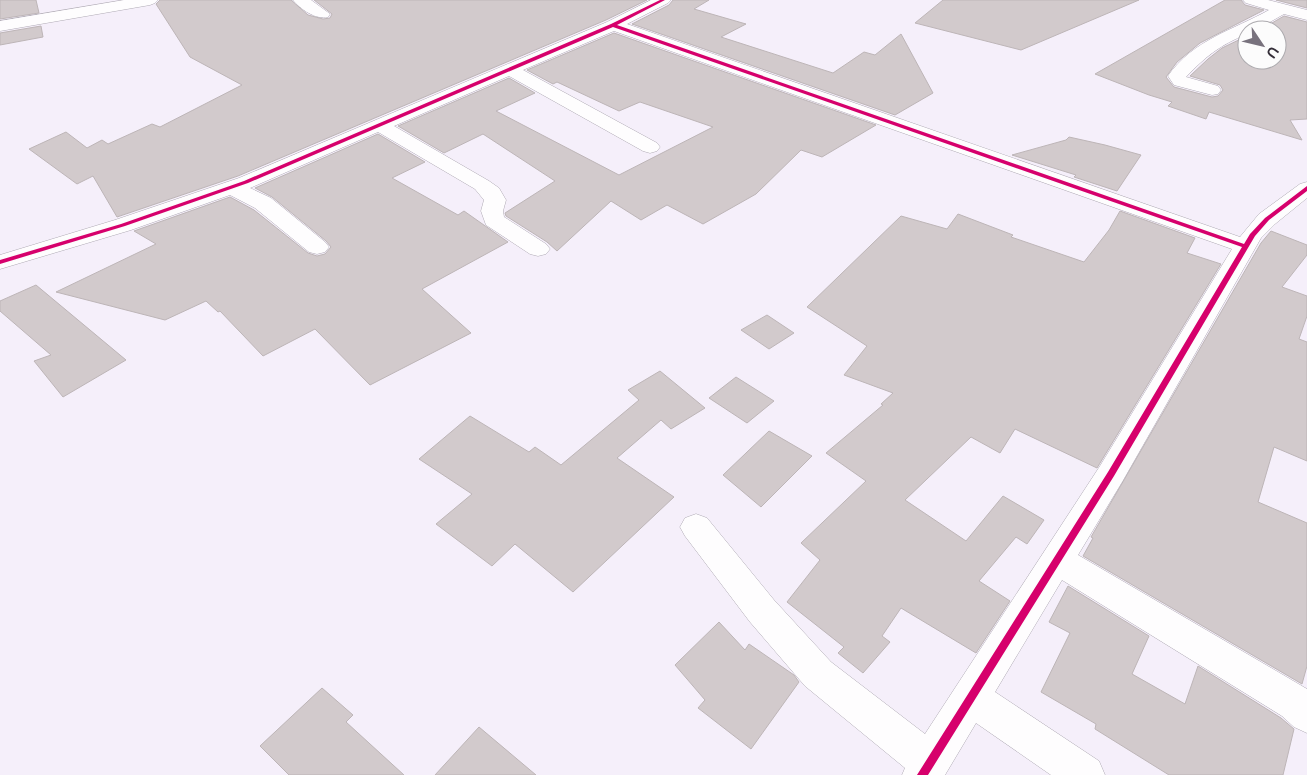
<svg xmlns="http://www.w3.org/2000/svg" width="1307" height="775" font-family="Raleway,sans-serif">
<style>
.building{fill:#d2cacc;stroke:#bdb5b7}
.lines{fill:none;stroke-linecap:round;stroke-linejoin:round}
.street-casing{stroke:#afaab4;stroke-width:1}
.street{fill:#fefdfe;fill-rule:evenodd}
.cycleway-casing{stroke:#fcfcfc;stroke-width:3}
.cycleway{fill:#d6006c;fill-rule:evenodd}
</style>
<rect width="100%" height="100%" fill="#f5effa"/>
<g class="building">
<path d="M0 0H36L39 13 0 19Z"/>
<path d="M160 0H291L308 15 323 19 330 18 332 14 314 0H647L606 20 238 176 117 217 93 176 77 184 29 149 66 132 87 148 102 140 108 144 152 124 160 127 242 85 190 57 156 4Z"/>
<path d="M673 0H709L694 9 746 24 721 37 833 73 864 52 875 55 901 34 933 93 895 115 632 24 669 5Z"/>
<path d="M943 0H1139L1021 50 915 23Z"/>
<path d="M1225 0H1241L1245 5 1264 10 1200 43 1177 62 1166 77 1174 87 1212 97 1218 96 1223 90 1220 85 1190 76 1208 59 1222 48 1247 36V60H1277V30H1260L1284 16 1307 22V119L1290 120 1302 140 1209 112 1206 119 1168 106 1172 102 1149 95 1095 74Z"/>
<path d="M1276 0H1307V8Z"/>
<path d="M41 26 43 37 0 45V33Z"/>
<path d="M614 33 876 125 822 157 801 150 756 194 703 224 667 205 641 220 611 201 557 251 547 242 506 216 505 213 555 181 483 134 444 153 398 126 509 78 535 93 496 111 619 175 713 127 640 102 619 111 557 82 553 84 527 70Z"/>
<path d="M378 134 425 162 392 178 458 215 464 211 508 242 422 289 471 333 370 385 315 329 263 356 220 311 218 312 206 301 165 320 56 292 156 244 134 231 230 197 254 210 308 253 317 256 325 254 331 247 326 241 272 197 255 188Z"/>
<path d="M1069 137 1105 145 1141 155 1117 191 1074 177 1076 175 1012 155 1066 140Z"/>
<path d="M1120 211 1195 238 1187 253 1221 264 1097 468 1015 429 1000 453 971 437 905 500 966 541 1003 496 1044 520 1027 544 1016 537 979 581 1010 601 976 653 901 608 882 636 890 642 863 673 838 653 844 647 787 602 820 560 801 543 866 481 826 453 883 405 881 404 893 393 844 375 867 346 807 307 901 216 947 229 958 214 1013 235 1011 237 1084 262 1109 230Z"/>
<path d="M1271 231 1307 245V255L1282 287 1307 296V316L1299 339 1307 342V461L1274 447 1258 502 1307 523V666L1302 684 1083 556 1093 538 1091 537 1261 243Z"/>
<path d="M36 285 126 360 63 397 34 361 51 355 0 311V301Z"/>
<path d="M767 315 794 333 769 349 741 330Z"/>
<path d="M660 371 705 408 671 429 661 420 617 458 674 497 573 592 515 544 492 566 436 524 472 494 419 459 470 416 529 452 535 447 561 465 639 400 628 390Z"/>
<path d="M736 377 774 401 747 423 709 398Z"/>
<path d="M769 431 812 456 761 507 723 475Z"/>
<path d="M1068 586 1149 636 1132 674 1185 704 1198 666 1281 718 1294 729 1283 775H1169L1095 729 1096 724 1041 692 1070 633 1049 622Z"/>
<path d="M719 622 745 650 749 644 794 675 799 682 751 749 698 708 705 700 675 665Z"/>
<path d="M322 688 353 715 346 722 404 775H289L260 746Z"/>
<path d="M479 727 536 775H435Z"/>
</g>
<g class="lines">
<defs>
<g id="street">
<path d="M124 0H158L155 3 150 5 0 31V21Z"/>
<path d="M293 0H311L330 14 328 17C316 20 300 9 293 0Z"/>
<path d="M651 0H671L668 3 627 24 1240 237 1259 214 1300 184 1307 182V198L1275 224 1261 238 1122 482 1078 555 1307 689V733L1294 727 1282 716 1062 580 995 692 1099 761 1105 775H1051L976 723 945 775H902L905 768 805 686 750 622 685 536 680 527 685 518 696 514 707 518 774 600 831 662 925 734 1100 466 1232 249 614 31 523 70 657 143 660 147 657 151 650 153 643 151 509 76 394 126 489 181 499 188 506 200 503 211 504 217 546 244 550 249 546 254 538 256 530 254 486 225 481 211 484 200 475 189 378 132 250 188 271 198 325 242 329 247 325 252 317 254 309 252 255 208 230 195 131 230 0 269V255L115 220 239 178 607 22Z"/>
<path d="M1243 0H1268L1307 10V20L1284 14 1256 30H1247V34C1220 45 1206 56 1186 77L1218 86 1221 90 1218 94 1212 95 1174 85 1168 76C1193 40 1233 30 1269 10L1246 3Z"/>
</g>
</defs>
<use href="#street" class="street-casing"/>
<use href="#street" class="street"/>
<defs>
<path id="cycleway" d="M660 0H665L617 25 1244 244 1250 234 1265 218 1307 186V191L1269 220 1255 236 1114 476 928 775H917L1108 472 1242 247 613 27 248 183 125 226 0 264V260L121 224 244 181 611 24Z"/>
</defs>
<use href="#cycleway" class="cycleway-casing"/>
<use href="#cycleway" class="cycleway"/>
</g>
<g transform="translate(1262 45) rotate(125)"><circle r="24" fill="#fcfcfc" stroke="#acaaae"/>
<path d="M0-4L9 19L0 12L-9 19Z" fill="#78727d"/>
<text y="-8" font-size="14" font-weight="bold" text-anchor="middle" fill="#352f39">U</text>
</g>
</svg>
